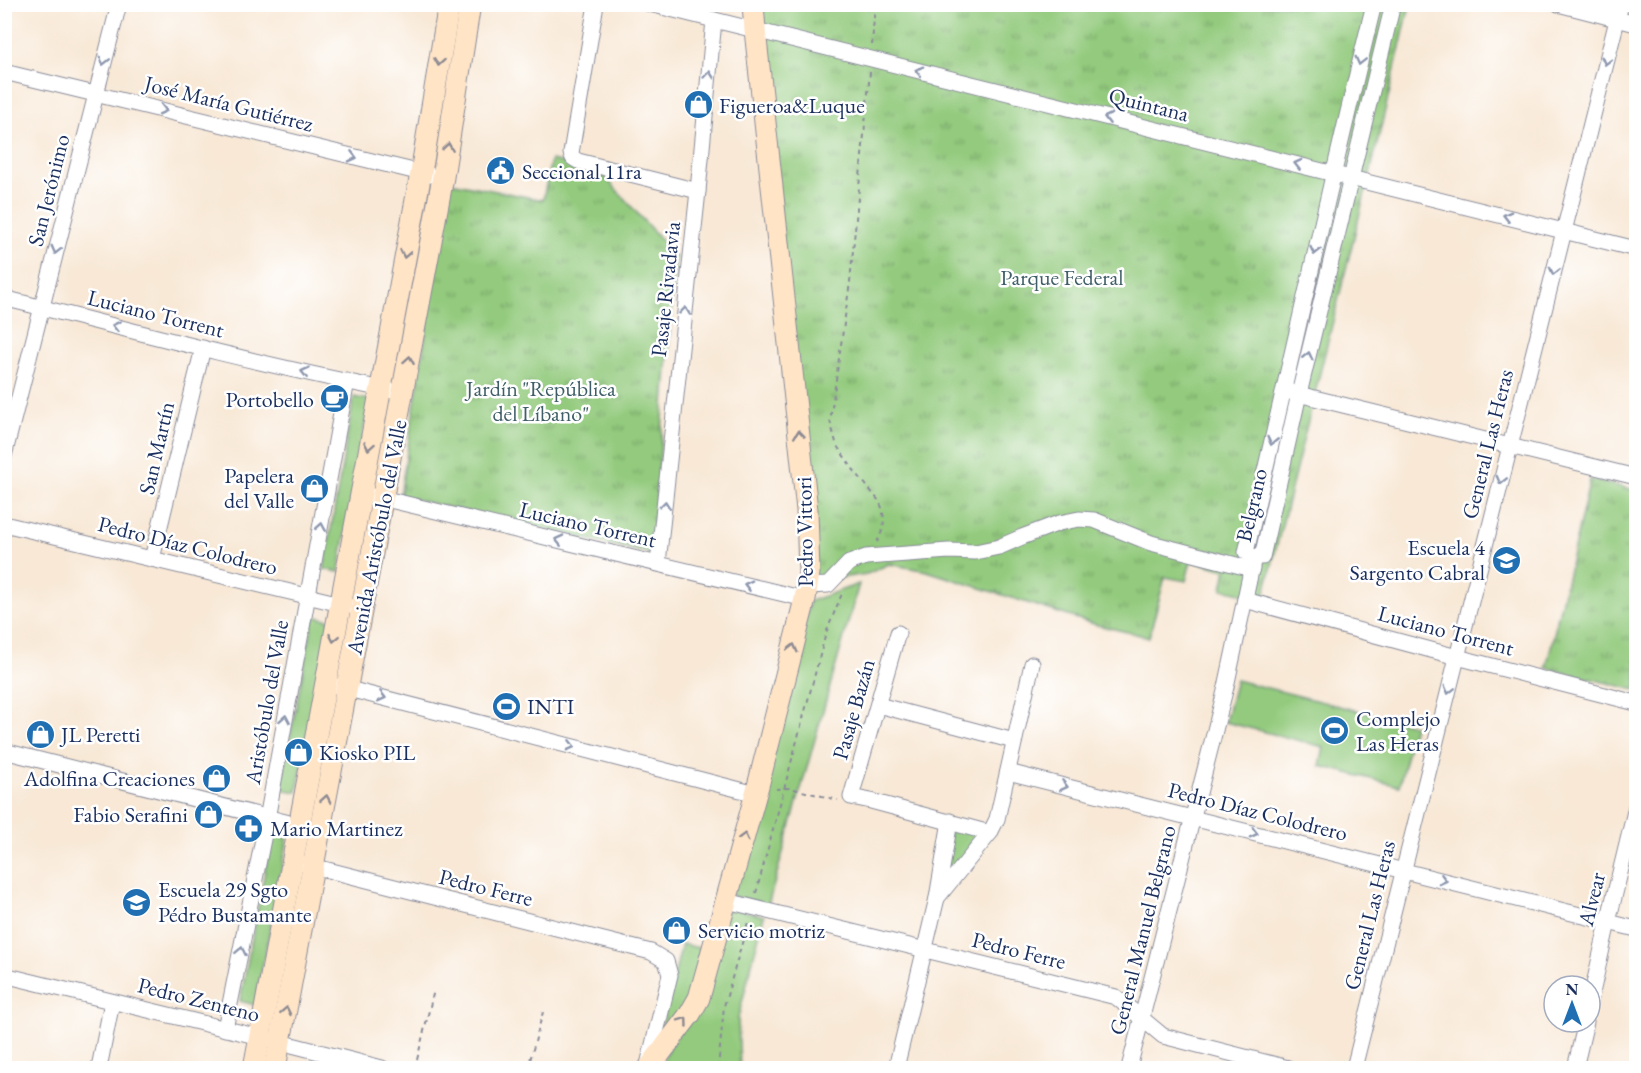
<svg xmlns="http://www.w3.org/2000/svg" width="1641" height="1073" font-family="'EB Garamond',serif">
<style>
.grass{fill:#93ca7d;stroke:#577c6e;stroke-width:1.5}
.park{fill:url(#park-tufts);stroke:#577c6e;stroke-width:1.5}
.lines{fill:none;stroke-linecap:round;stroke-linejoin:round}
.street-casing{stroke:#8a8c9a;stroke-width:17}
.secondary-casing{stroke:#8a8c9a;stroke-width:23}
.path{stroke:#8a8c9a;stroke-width:2;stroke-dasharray:4.5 4.5;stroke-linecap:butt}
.street{stroke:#fff;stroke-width:15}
.secondary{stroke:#ffe4c6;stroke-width:21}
.oneway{stroke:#8d97ae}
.oneway2{stroke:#8d8a92}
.labels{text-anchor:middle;stroke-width:5;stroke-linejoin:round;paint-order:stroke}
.street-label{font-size:22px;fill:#1b2f5e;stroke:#fff}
.poi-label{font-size:22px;fill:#1b2f5e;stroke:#fff;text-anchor:start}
.park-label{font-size:22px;fill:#3f5e67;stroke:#fff}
</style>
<defs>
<pattern id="park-tufts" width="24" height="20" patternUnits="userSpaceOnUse" patternTransform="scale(1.5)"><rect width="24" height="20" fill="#93ca7d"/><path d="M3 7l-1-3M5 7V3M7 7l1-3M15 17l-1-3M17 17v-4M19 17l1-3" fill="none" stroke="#77a46a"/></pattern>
</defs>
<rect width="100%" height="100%" fill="#fff"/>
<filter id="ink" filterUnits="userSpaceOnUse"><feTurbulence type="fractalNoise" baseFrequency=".0167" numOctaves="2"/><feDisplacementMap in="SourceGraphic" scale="12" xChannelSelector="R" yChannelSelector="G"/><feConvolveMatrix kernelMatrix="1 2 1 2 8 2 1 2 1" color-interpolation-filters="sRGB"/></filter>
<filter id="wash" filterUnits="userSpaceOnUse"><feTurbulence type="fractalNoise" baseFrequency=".008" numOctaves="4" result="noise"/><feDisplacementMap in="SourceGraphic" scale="24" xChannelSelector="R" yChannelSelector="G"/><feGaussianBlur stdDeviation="1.35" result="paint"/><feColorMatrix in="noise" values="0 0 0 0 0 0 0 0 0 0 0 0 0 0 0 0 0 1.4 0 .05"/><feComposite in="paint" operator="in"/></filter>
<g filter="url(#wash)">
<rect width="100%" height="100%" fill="#f8e8d5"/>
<g class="grass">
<path d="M354 397 369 400 339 572 324 569Z"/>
<path d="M859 584 768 905 732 896 810 601Z"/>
<path d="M314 616 330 620 297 792 280 789Z"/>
<path d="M1236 680 1414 725 1399 786 1320 766 1324 747 1225 722Z"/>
<path d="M951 823 988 834 940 888Z"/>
<path d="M272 834 288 838 255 1005 240 1001Z"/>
<path d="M729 907 764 916 738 1018 740 1068H660Z"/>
<path d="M682 944 704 949 693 994 655 1053Z"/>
</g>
<g class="park">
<path d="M760 5H1410L1373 161 1262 605 1237 592 1222 589 1226 570 1191 561 1186 581 1165 577 1149 637 1097 625 927 571 889 564 867 574 813 582Z"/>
<path d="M551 160 599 170 676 257 652 554 400 496 450 182 543 200Z"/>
<path d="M1590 480 1636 490V690L1546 668Z"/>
</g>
</g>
<g filter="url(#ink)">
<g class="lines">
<defs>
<g id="street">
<path d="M596 4 571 153 573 158 578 161 698 191"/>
<path d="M650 4 1636 249"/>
<path d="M1374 4C1329 187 1289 370 1246 552L1254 557H1262L1299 394 1393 4"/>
<path d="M1558 4 1636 24"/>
<path d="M4 72 430 175"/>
<path d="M4 298C136 332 269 367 403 393"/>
<path d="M1290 392 1636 477"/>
<path d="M4 456 119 4"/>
<path d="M373 496 805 599"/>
<path d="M4 524 349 606"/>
<path d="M152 559 203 348"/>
<path d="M658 563 698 191 714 20"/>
<path d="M808 586 828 585 849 563 866 557 949 551 975 552 999 547 1022 537 1059 523 1079 519 1094 520 1151 543 1252 569"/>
<path d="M1245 600 1457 657 1636 703"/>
<path d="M898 633 851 797 871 801 990 833"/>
<path d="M337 686 756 794"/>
<path d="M878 705 1014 741"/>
<path d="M4 751 309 828"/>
<path d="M1008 772 1636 929"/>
<path d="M304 864 651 952 666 961 670 975 648 1065"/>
<path d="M937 898 990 833 997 819 1032 664"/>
<path d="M727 901 1116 997 1163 1036 1288 1068"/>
<path d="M4 975 280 1042 382 1068"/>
<path d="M1590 1002 1608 922 1636 807"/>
<path d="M225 1029 267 819 347 381"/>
<path d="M99 1068 112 1002"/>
<path d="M896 1068 937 898 950 821"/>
<path d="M1129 1068 1226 687 1254 557"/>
<path d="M1354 1068 1621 4"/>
<path d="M1575 1068 1586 1022"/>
</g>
<g id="secondary">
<path d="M254 1068 421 173 449 4"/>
<path d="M275 1068 443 177 470 4"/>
<path d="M649 1068 690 1014 699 998 758 786 805 599 809 573 807 510 755 30 753 4"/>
</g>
</defs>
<use href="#street" class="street-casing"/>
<use href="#secondary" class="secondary-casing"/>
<g class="path">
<path d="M872 45 875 4"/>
<path d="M870 72 850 282 830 421 837 446 853 469 879 501 882 508 884 519 883 529 877 542"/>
<path d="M776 789 790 788 838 800"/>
<path d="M756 893 826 633 843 591"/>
<path d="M415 1068 434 990"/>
<path d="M528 1068 543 1012"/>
<path d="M718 1068 724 1006 748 922"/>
</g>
<use href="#street" class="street"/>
<use href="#secondary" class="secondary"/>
</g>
<defs><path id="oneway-chevron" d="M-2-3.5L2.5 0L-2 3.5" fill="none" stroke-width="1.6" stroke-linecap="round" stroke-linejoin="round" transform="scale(1.5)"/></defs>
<g class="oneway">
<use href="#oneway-chevron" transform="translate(104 61) rotate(104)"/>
<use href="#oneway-chevron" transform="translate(1360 61) rotate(104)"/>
<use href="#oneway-chevron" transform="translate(1606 61) rotate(104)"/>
<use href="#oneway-chevron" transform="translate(919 71) rotate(-166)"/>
<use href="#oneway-chevron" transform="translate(709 75) rotate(-85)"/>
<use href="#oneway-chevron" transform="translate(163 110) rotate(14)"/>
<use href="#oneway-chevron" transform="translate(1108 118) rotate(-166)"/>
<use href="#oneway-chevron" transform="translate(353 157) rotate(14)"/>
<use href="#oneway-chevron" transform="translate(1298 164) rotate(-166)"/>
<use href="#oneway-chevron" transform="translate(1507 216) rotate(-166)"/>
<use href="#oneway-chevron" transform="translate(56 250) rotate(104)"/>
<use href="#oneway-chevron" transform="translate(1315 251) rotate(103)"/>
<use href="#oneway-chevron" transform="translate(1554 271) rotate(104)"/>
<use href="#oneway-chevron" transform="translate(685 311) rotate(-84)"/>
<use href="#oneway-chevron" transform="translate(116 326) rotate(-166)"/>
<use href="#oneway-chevron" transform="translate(1308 356) rotate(-77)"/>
<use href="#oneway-chevron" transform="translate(305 372) rotate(-167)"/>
<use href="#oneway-chevron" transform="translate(1272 441) rotate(103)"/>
<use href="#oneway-chevron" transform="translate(1501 480) rotate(104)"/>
<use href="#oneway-chevron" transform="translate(665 505) rotate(-84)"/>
<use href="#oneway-chevron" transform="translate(321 527) rotate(-80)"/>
<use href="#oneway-chevron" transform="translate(559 540) rotate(-167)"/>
<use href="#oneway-chevron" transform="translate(748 585) rotate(-166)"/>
<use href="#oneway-chevron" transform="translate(1449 690) rotate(104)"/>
<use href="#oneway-chevron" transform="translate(382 697) rotate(14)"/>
<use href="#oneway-chevron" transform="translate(285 719) rotate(-80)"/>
<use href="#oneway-chevron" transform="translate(571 746) rotate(14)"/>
<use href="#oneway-chevron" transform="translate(1064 786) rotate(14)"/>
<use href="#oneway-chevron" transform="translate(1254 833) rotate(14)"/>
<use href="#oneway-chevron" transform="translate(1443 880) rotate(14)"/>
<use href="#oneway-chevron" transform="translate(241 951) rotate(-79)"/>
</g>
<g class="oneway2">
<use href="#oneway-chevron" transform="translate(439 62) rotate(99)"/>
<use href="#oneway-chevron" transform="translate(448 147) rotate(-81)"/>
<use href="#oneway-chevron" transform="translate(405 254) rotate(101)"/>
<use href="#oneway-chevron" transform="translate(409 360) rotate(-80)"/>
<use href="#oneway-chevron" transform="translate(799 434) rotate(-96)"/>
<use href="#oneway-chevron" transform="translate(369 446) rotate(100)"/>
<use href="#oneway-chevron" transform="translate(334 638) rotate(101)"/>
<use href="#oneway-chevron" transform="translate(793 648) rotate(-76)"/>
<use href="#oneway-chevron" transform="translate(326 799) rotate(-80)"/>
<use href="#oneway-chevron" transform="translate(744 837) rotate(-75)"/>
<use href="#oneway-chevron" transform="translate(286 1011) rotate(-79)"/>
<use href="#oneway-chevron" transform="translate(684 1021) rotate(-54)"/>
</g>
</g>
<defs>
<symbol id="shop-disc" viewBox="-11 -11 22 22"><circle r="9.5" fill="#1f6fb2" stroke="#fff"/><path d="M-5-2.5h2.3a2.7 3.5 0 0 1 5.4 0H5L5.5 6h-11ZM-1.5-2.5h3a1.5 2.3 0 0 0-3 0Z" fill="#fff"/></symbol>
<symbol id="civic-disc" viewBox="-11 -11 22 22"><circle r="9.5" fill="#1f6fb2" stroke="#fff"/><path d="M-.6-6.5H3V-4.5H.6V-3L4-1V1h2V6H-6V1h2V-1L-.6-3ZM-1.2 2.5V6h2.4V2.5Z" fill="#fff"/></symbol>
<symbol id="cafe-disc" viewBox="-11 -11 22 22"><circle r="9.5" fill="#1f6fb2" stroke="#fff"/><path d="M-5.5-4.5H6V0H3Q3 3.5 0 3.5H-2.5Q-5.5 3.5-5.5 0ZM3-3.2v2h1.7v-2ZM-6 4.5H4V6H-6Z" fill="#fff"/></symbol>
<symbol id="school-disc" viewBox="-11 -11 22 22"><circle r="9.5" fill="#1f6fb2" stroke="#fff"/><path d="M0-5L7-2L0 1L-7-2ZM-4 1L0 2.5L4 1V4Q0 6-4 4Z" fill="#fff"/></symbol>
<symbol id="stadium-disc" viewBox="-11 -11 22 22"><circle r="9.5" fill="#1f6fb2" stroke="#fff"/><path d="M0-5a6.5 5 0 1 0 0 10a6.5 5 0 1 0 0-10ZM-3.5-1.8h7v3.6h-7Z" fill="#fff"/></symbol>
<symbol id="pharmacy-disc" viewBox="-11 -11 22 22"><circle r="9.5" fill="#1f6fb2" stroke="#fff"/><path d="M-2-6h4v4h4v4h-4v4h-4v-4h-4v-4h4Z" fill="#fff"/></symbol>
</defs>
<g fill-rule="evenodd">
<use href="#shop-disc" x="682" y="88" width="33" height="33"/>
<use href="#civic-disc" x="484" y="154" width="33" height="33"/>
<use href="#cafe-disc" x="318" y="382" width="33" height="33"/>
<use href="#shop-disc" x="298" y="472" width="33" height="33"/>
<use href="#school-disc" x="1490" y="544" width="33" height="33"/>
<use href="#stadium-disc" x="490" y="690" width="33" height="33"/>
<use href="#stadium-disc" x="1318" y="714" width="33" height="33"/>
<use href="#shop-disc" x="24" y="718" width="33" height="33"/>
<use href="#shop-disc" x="282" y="736" width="33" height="33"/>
<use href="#shop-disc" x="200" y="762" width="33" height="33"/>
<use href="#shop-disc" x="192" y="798" width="33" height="33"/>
<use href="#pharmacy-disc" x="232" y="812" width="33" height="33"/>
<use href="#school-disc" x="120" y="886" width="33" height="33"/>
<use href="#shop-disc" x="660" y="914" width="33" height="33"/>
</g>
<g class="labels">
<g class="street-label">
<text transform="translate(229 103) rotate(14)" y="8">José María Gutiérrez</text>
<text transform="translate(1149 104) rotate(14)" y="8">Quintana</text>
<text transform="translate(48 190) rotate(-76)" y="8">San Jerónimo</text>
<text transform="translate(665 289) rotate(-84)" y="8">Pasaje Rivadavia</text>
<text transform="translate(156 313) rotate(14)" y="8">Luciano Torrent</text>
<text transform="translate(1487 444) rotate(-76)" y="8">General Las Heras</text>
<text transform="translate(156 448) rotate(-77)" y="8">San Martín</text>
<text transform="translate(1251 505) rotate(-77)" y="8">Belgrano</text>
<text transform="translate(588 524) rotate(13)" y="8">Luciano Torrent</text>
<text transform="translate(804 532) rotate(-91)" y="8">Pedro Vittori</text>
<text transform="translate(376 537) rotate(-79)" y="8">Avenida Aristóbulo del Valle</text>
<text transform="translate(188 545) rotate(14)" y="8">Pedro Díaz Colodrero</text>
<text transform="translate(1446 630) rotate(15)" y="8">Luciano Torrent</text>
<text transform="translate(266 702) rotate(-80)" y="8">Aristóbulo del Valle</text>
<text transform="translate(853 709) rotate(-74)" y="8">Pasaje Bazán</text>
<text transform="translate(1258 811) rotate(14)" y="8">Pedro Díaz Colodrero</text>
<text transform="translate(486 887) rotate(14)" y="8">Pedro Ferre</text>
<text transform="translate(1591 899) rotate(-76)" y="8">Alvear</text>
<text transform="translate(1369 915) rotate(-76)" y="8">General Las Heras</text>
<text transform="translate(1142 930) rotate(-76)" y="8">General Manuel Belgrano</text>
<text transform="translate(1019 950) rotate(14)" y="8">Pedro Ferre</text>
<text transform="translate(199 999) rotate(14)" y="8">Pedro Zenteno</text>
</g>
<g class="poi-label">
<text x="719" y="113">Figueroa&amp;Luque</text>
<text x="522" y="179">Seccional 11ra</text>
<text x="314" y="407" text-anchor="end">Portobello</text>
<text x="294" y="483" text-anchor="end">Papelera<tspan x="294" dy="25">del Valle</tspan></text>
<text x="1485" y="555" text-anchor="end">Escuela 4<tspan x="1485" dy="25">Sargento Cabral</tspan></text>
<text x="527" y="714">INTI</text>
<text x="1356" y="726">Complejo<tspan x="1356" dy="25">Las Heras</tspan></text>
<text x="61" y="742">JL Peretti</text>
<text x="319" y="760">Kiosko PIL</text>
<text x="195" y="786" text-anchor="end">Adolfina Creaciones</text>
<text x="188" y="822" text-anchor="end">Fabio Serafini</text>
<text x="270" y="836">Mario Martinez</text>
<text x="158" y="897">Escuela 29 Sgto<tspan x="158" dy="25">Pédro Bustamante</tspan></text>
<text x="698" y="938">Servicio motriz</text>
</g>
<g class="park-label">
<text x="1062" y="285">Parque Federal</text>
<text x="541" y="396">Jardín "República<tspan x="541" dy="25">del Líbano"</tspan></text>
</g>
</g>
<rect width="1641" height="1073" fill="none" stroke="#fff" stroke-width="24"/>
<g transform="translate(1572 1004)"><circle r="28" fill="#ffffff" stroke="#a4acbf" stroke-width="1.5"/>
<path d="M0-4.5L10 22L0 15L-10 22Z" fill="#1f6fb2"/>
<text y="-9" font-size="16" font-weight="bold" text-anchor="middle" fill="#1b2f5e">N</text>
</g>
</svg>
